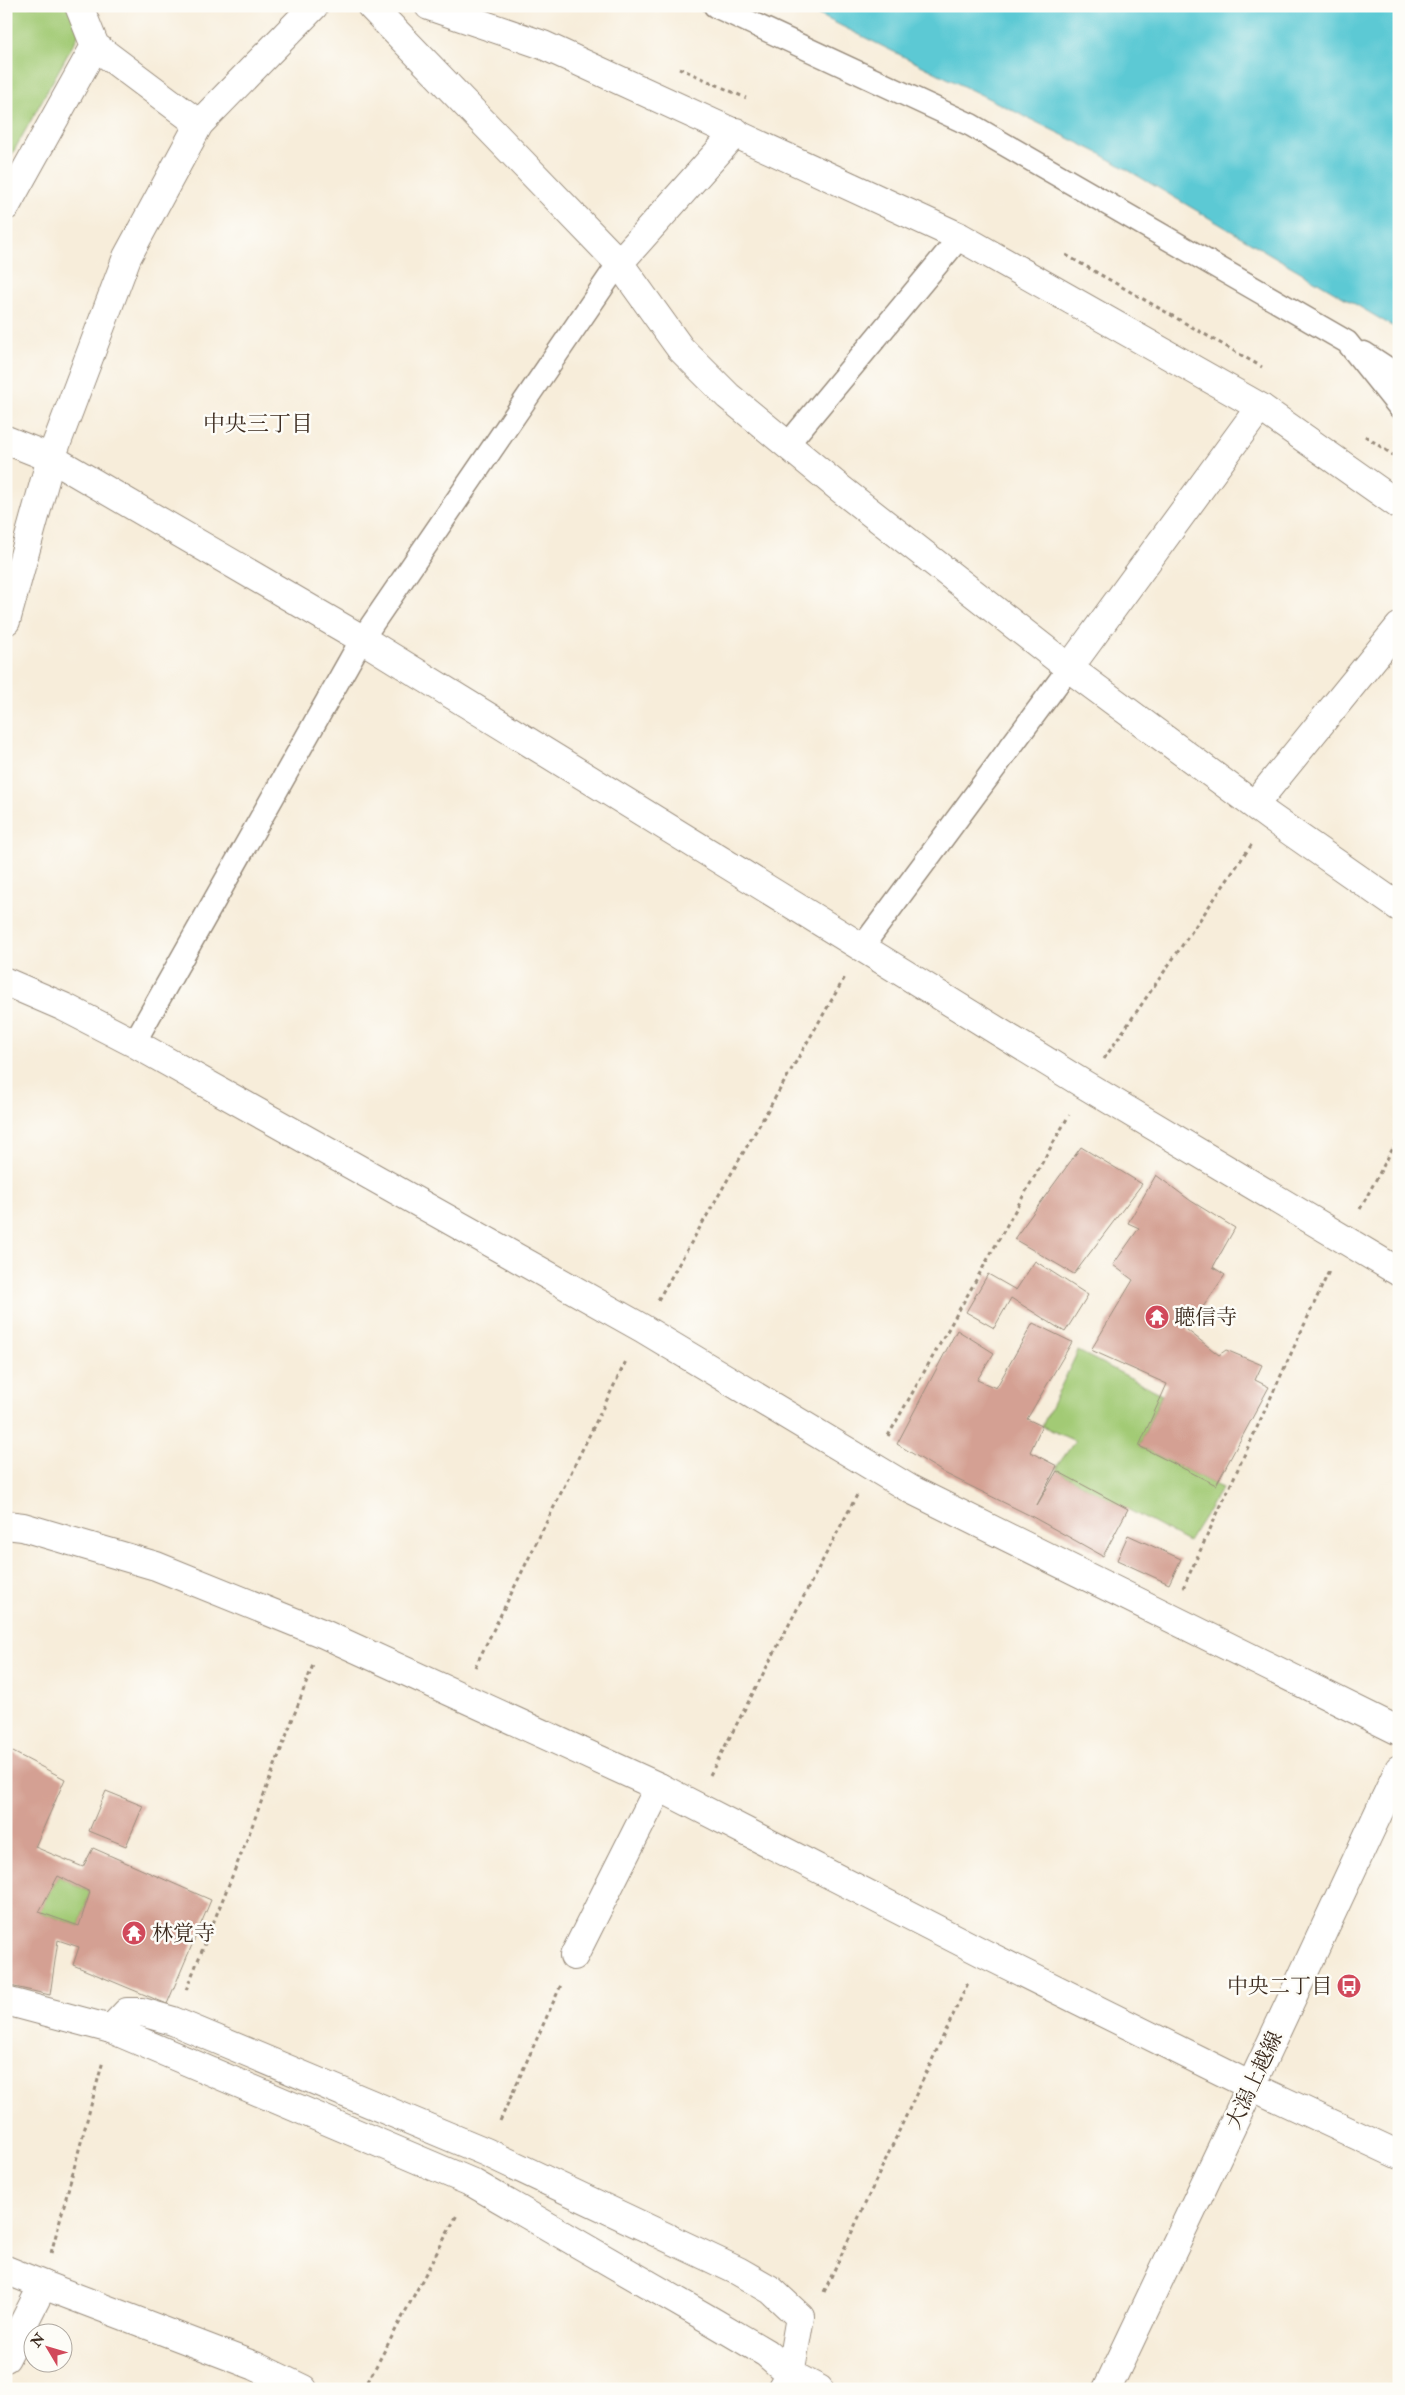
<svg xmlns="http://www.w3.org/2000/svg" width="1405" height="2395" font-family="'IM FELL Double Pica','Noto Serif JP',serif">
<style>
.green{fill:#a2ca75;stroke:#6e7a4a}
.water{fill:#5cc9d4;stroke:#4c7a79}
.building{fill:#d4a093;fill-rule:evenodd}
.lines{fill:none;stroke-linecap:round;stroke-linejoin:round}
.service-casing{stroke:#998c7c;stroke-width:25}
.minor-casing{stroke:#998c7c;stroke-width:30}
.tertiary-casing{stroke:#998c7c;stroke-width:30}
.secondary-casing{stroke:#998c7c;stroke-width:30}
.path{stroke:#998c7c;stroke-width:3;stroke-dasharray:4 4;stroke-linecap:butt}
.service{stroke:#fff;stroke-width:22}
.minor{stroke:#fff;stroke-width:28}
.tertiary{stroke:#fff;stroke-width:28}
.secondary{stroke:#fff;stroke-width:28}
.labels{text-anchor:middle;stroke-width:5;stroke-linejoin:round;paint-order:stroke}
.poi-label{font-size:21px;fill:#3b2a1e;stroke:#fdfcf7;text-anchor:start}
.street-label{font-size:21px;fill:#3b2a1e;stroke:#fdfcf7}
.neighbourhood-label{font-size:22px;fill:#3b2a1e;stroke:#fdfcf7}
</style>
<rect width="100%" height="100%" fill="#fdfcf7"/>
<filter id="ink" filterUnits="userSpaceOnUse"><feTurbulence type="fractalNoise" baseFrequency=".02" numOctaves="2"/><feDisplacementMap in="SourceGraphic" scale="10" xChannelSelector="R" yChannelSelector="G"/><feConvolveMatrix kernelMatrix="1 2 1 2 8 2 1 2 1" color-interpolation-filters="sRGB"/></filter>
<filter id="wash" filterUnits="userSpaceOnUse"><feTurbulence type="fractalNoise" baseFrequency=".0096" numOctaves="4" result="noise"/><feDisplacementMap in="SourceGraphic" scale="20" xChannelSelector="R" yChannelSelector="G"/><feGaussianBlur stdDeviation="1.12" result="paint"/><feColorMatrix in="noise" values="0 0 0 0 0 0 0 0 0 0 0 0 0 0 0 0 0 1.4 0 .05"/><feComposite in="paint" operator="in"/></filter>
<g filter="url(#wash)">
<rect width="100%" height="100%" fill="#f7edda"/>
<g class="green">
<path d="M6 6H70L79 34 6 165Z"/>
<path d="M1078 1351 1162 1394 1139 1446 1222 1488 1188 1542 1057 1471V1466L1075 1441 1042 1426Z"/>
<path d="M58 1876 90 1892 79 1926 39 1912Z"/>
</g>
<path class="water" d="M801 6H1399V330L1099 153Z"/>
<g id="blocks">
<g class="building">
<path d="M1081 1147 1142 1184 1074 1274 1014 1239Z"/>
<path d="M1156 1175 1191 1201 1235 1228 1213 1267 1225 1275 1187 1330 1219 1355 1226 1350 1262 1365 1255 1380 1269 1387 1216 1485 1139 1446 1167 1384 1091 1350 1133 1280 1113 1265 1139 1228 1128 1223Z"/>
<path d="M1035 1261 1088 1295 1065 1332 1011 1298 994 1328 966 1312 988 1274 1016 1290Z"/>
<path d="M1033 1323 1072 1342 1027 1419 1042 1426 1030 1452 1057 1466 1037 1505 1057 1471 1128 1509 1103 1556 1031 1516 946 1474 897 1444 957 1330 994 1353 977 1380 996 1388Z"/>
<path d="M1128 1535 1181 1559 1169 1584 1117 1560Z"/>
<path d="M11 1751 65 1779 35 1847 83 1867 93 1848 211 1900 167 2004 73 1965 79 1947 58 1940 50 1995 6 1985V1762ZM58 1876 90 1892 79 1926 39 1912Z"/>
<path d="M106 1791 143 1806 126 1846 89 1831Z"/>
</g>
</g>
</g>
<g filter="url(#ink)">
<use href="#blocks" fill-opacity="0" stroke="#998c7c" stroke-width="1"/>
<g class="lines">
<defs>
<g id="service">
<path d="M715 6 971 125 1347 342 1399 407"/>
<path d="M1364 353 1399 376"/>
<path d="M787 445 960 237"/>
<path d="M862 947 1069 668"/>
<path d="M134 1043 362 639 619 263"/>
</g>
<g id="minor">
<path d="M79 6 95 46 199 124"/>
<path d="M371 6 619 263 680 348 728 396 842 490 1069 668 1270 817 1399 907"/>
<path d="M6 206 95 46"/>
<path d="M619 263 736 132"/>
<path d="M6 621 51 458 127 257 199 124 314 6"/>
<path d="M1069 668 1260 407"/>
<path d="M1255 804 1399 627"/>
<path d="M6 982 64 1007 134 1043 642 1328 910 1489 1399 1731"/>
<path d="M6 1525 23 1527 156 1566 324 1634 659 1787 983 1953 1251 2086 1399 2155"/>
<path d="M574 1956 659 1787"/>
<path d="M6 2001 111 2029 473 2183 710 2320 766 2353 790 2374 819 2389"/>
<path d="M111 2029 127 2012H142L173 2021 486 2152 738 2271 771 2290 800 2317 790 2374 782 2387"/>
<path d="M6 2270 43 2285 6 2358"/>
<path d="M43 2285 255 2366 303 2389"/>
</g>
<g id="tertiary">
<path d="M429 6 543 45 960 237 1260 407 1399 505"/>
<path d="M6 440 51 458 362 639 1085 1085 1399 1272"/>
</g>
<path id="secondary" d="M1107 2389 1234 2122 1399 1769"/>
</defs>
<use href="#service" class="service-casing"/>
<use href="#minor" class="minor-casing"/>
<use href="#tertiary" class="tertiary-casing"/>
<use href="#secondary" class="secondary-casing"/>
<g class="path">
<path d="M679 68 746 98"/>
<path d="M1066 255 1262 367"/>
<path d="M1365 436 1399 459"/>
<path d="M1104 1059 1252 844"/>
<path d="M1360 1209 1399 1137"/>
<path d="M658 1300 845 977"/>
<path d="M888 1436 1069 1115"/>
<path d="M1183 1588 1330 1269"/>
<path d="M475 1667 627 1359"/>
<path d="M710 1775 857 1495"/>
<path d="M186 1990 246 1842 313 1665"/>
<path d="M500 2121 561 1985"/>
<path d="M51 2253 103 2061"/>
<path d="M824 2292 968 1983"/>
<path d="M364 2389 458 2213"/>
</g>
<use href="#service" class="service"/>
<use href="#minor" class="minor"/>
<use href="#tertiary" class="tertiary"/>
<use href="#secondary" class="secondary"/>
</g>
</g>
<defs>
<symbol id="temple-disc" viewBox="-11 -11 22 22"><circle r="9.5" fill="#d1495b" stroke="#fdfcf7"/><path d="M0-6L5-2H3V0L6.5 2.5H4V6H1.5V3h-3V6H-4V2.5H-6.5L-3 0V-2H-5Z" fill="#fff"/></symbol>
<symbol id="bus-disc" viewBox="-11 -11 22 22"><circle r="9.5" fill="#d1495b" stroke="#fdfcf7"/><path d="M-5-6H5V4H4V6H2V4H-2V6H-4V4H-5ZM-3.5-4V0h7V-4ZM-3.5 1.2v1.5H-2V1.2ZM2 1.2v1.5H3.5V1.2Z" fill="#fff"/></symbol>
</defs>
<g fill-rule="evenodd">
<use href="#temple-disc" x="1143" y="1303" width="28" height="28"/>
<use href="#temple-disc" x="120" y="1919" width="28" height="28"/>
<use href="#bus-disc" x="1335" y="1972" width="28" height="28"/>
</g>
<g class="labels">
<g class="poi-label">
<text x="1174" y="1324">聴信寺</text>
<text x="152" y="1940">林覚寺</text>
<text x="1332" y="1993" text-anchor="end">中央二丁目</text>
</g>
<g class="street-label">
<text transform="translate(1254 2080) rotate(-65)" y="7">大潟上越線</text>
</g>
<g class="neighbourhood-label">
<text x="258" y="431">中央三丁目</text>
</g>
</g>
<rect width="1405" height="2395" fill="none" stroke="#fdfcf7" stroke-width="25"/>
<g transform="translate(48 2348) rotate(308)"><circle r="24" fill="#fdfcf7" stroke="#afa8a0"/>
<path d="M0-4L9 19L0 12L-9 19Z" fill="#d1495b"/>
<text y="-8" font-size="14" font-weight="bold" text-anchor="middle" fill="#3b2a1e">N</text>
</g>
</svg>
